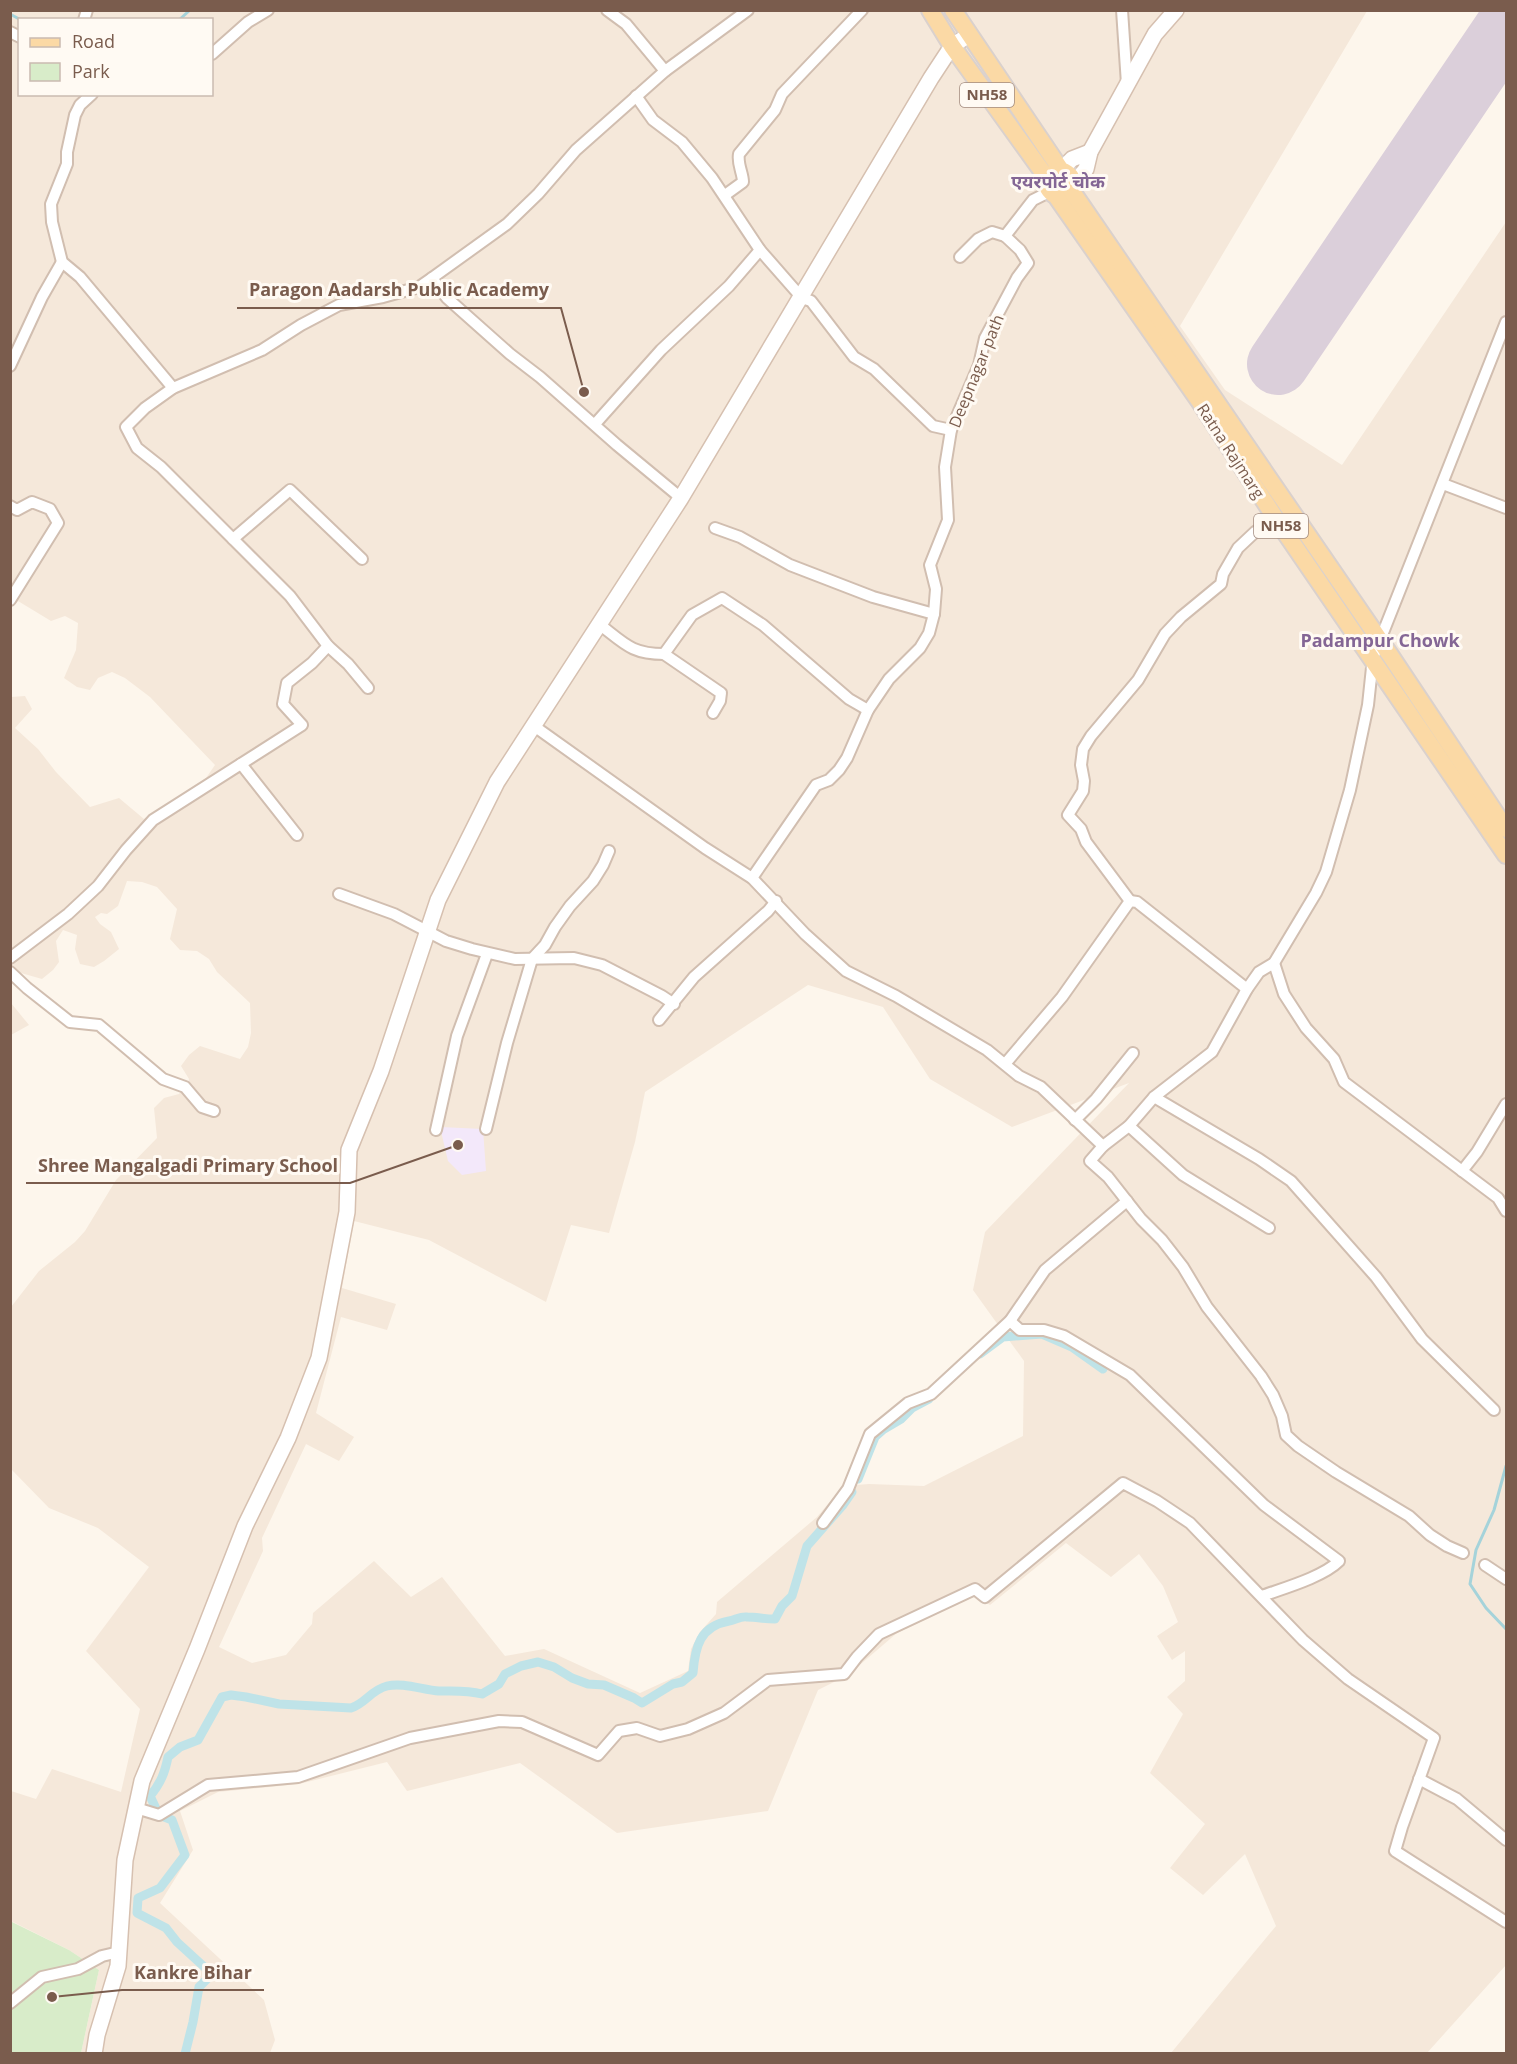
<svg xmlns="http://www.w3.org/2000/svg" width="1517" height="2064" font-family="'Open Sans','Noto Sans Devanagari',sans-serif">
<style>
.residential{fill:#f5e8da;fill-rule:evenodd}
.education{fill:#f3e8fa}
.green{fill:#d8ecc9}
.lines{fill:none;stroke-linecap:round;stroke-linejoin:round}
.stream{stroke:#a5d3da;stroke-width:3}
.canal{stroke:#bfe3e8;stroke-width:9}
.runway{stroke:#dbcfda;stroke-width:62}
.street-casing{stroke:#d1beb0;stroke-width:14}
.secondary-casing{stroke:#d6c0b0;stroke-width:18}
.primary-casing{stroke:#dad1cd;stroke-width:20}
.street{stroke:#fff;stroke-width:10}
.secondary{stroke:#fff;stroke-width:15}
.primary{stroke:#fbd9a5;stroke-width:16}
.labels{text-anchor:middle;stroke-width:6;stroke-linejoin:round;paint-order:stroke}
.shield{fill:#fffaf3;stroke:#a28b7f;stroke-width:1.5}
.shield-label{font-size:15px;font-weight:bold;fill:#7a5c4d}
.street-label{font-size:16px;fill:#7a5c4d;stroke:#fffaf3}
.neighbourhood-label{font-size:18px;font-weight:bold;fill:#846695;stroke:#fffaf3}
.leader{fill:none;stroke:#7a5c4d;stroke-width:2}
.callout-dot{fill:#7a5c4d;stroke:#fffaf3;stroke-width:2}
.callout-label{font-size:18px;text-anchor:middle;font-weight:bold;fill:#7a5c4d;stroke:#fffaf3;stroke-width:6;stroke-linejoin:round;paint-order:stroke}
</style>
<rect width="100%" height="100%" fill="#fdf6ec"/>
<g class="residential">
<path d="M11 11H1367L1180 326 1225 390 1342 465 1506 222V1965L1427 2053H1171L1276 1926 1245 1854 1203 1895 1170 1868 1205 1824 1150 1773 1183 1714 1167 1697 1185 1681V1651L1172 1660 1157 1636 1178 1622 1163 1586 1139 1554 1111 1577 1066 1543 990 1605 975 1596 897 1633 848 1675 818 1690 768 1811 617 1833 520 1763 407 1791 387 1762 299 1784 218 1792 180 1811 193 1850 160 1903 264 2000 275 2040 270 2053H81L99 1970 69 1950 11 1921V1791L36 1799 52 1769 121 1792 140 1709 86 1651 149 1567 98 1528 49 1508 11 1469V1307L39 1271 75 1242 85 1231 116 1180 157 1138 154 1108 164 1098 179 1094 188 1083 189 1079 181 1066 189 1055 200 1046 240 1059 248 1047 251 1033 250 1003 217 972 209 959 197 951 180 950 170 939 177 909 157 887 142 882 127 881 118 906 107 914 101 913 95 917 100 924 111 932 119 949 104 961 94 967 80 964 75 949 77 935 63 930 56 941 59 962 53 970 42 979 21 973 11 984V697L25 696 32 709 15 728 38 749 56 772 90 807 119 798 144 819 206 778 215 765 150 697 125 678 112 672 98 678 90 690 77 687 64 678 76 650 78 623 65 616 51 621 18 601 11 608ZM20 20H212V94H20ZM808 985 883 1007 930 1079 1012 1127 1129 1083 985 1232 973 1290 1024 1361 1023 1436 924 1486 869 1484 843 1486 817 1517 717 1602 716 1614 700 1632 691 1649 688 1671 640 1693 544 1649 505 1656 442 1577 411 1597 374 1561 313 1613 312 1624 286 1655 252 1663 219 1647 263 1551 262 1538 306 1444 339 1461 354 1437 316 1413 341 1317 387 1330 396 1304 342 1288 354 1221 429 1240 546 1302 571 1225 609 1233 635 1142 645 1092Z"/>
<path d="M11 1003 29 1025 11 1035H10Z"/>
</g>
<path class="education" d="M440 1127 483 1129 486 1171 462 1175 448 1161Z"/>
<path class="green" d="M10 1921 69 1950 99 1970 81 2053H11Z"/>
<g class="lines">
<g class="stream">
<path d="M10 14 21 20"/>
<path d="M179 20 190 10"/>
<path d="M1506 1466 1494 1510 1476 1550 1470 1584 1486 1608 1506 1629"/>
</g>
<g class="canal">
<path d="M980 1354 1003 1337 1042 1334 1072 1347 1103 1369"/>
<path d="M858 1479 875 1437 884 1429 901 1419 912 1408 929 1399"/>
<path d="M185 2054 193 2022 199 1987 212 1974 177 1942 166 1928 137 1913 138 1898 160 1888 185 1855 172 1820 159 1815 150 1796C161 1783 165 1772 168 1757L180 1747 198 1740 222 1697 231 1695 246 1697 279 1704 351 1708C366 1703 371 1690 387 1686 403 1682 423 1690 439 1691 454 1691 467 1690 482 1694L499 1684 505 1674 521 1666 538 1662 554 1667 572 1678 588 1684 604 1685 634 1698 642 1703 673 1684 682 1682 693 1673C695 1647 700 1626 729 1621 735 1620 741 1616 747 1617 757 1617 764 1619 775 1619L782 1606 792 1596 807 1546 843 1505 852 1492"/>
</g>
<path class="runway" d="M1278 364 1506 27"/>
<defs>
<g id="street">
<path d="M607 10 626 24 665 71"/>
<path d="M1122 10 1127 84"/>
<path d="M84 20 87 10"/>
<path d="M10 32 20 37"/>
<path d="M212 54 248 22 268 10"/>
<path d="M92 94 80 105 75 115 67 152V164L51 204 52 222 62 262 80 277 173 388"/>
<path d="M636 96 653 120 682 142 712 178 760 250 802 298 811 301 854 357 874 369 933 426 951 430"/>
<path d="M725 195 743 182C743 173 737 164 739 154L775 110 782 94 862 10"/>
<path d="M960 257 978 239 992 232 1005 236"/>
<path d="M432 278 447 298 510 354 540 377 617 445 681 498"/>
<path d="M10 366 42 297 62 262"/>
<path d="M595 424 661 350 729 286 760 250"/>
<path d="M1443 484 1506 508"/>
<path d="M10 506 17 510 32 502 50 509 58 523 10 600"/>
<path d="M715 528 740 537 790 565 873 597 934 614"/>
<path d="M233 539 290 490 362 559"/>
<path d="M599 624C624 643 631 654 664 654L692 615 722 598 763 625 849 699 868 710"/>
<path d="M664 654 721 693 720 701 713 713"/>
<path d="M368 688 348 664 328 646 290 596 161 467 137 448 126 427 145 408 173 388 262 350 301 325 339 305 383 297 419 287 432 278 507 224 538 194 576 150 665 71 748 10"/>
<path d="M534 726 705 848 752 878 805 934 846 971 896 996 987 1050 1019 1076 1041 1087 1103 1146 1129 1126 1154 1097 1212 1052 1247 989 1259 972 1274 963 1316 893 1326 872 1350 790 1368 705 1373 658 1506 322"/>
<path d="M241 764 297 835"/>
<path d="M752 878 816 785 829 780 839 770 847 758 868 710 889 679 920 648 929 633 934 614 936 589 930 565 948 520 945 467 951 430 979 365 985 338 1017 278 1028 263 1020 250 1005 236 1033 200 1049 192"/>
<path d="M339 894 394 914 446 941 472 949 515 959 574 958 602 965 662 996 674 1004"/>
<path d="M1130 901 1137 902 1247 989"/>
<path d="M10 958 68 914 98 886 126 850 153 820 302 725 283 704 287 683 312 663 328 646"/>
<path d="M1274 963 1284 994 1306 1028 1334 1059 1344 1082 1498 1198 1506 1211"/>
<path d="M10 972 27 988 70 1022 99 1025 163 1079 185 1087 202 1107 214 1111"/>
<path d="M659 1020 694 977 768 911 776 901"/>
<path d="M1005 1064 1062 997 1130 901 1086 842 1081 829 1068 815 1083 791 1084 781 1081 765 1083 749 1091 736 1138 680 1165 634 1181 617 1221 584 1223 574 1238 548 1255 532 1276 519"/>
<path d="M1154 1097 1259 1159 1291 1181 1376 1277 1422 1339 1494 1410"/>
<path d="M1075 1120 1096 1099 1133 1053"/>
<path d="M1129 1126 1183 1175 1269 1228"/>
<path d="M486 1129 507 1043 532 959 545 945 555 927 570 906 593 881 603 865 609 851"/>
<path d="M436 1130 457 1036 487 954"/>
<path d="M1103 1146 1090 1161 1108 1177 1141 1219 1162 1240 1183 1267 1207 1307 1261 1376 1273 1395 1282 1416 1286 1435 1298 1446 1336 1472 1409 1516 1430 1535 1447 1546 1463 1553"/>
<path d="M1462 1171 1477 1152 1506 1104"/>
<path d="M1010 1321 1020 1330H1044L1064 1336 1130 1375 1264 1505 1339 1561C1323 1577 1284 1588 1262 1596"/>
<path d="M823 1523 848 1489 870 1434 908 1403 931 1394 1010 1321 1045 1270 1127 1201"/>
<path d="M1485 1565 1506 1579"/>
<path d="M1419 1779 1457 1799 1506 1840"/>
<path d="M136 1808 159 1815 208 1785 298 1777 410 1738 499 1721 522 1722 598 1755 619 1731 637 1728 660 1736 688 1729 724 1713 768 1680 844 1674 857 1657 879 1634 975 1589 985 1597 1123 1483 1157 1501 1190 1523 1303 1640 1348 1679 1434 1738 1402 1827 1395 1851 1506 1922"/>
<path d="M10 2003 42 1977 78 1969 102 1956 119 1952"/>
</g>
<g id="secondary">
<path d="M1061 170 1072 159 1090 152"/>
<path d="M1073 185 1086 169 1090 152 1155 34 1176 10"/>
<path d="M94 2054 97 2035 118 1966 125 1860 142 1781 197 1649 245 1526 288 1438 319 1358 347 1212 349 1150 381 1071 438 900 497 782 681 498 931 78 952 46 969 35"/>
</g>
<g id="primary">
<path d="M930 10 952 46 1047 178"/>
<path d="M953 10 1061 170C1071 174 1075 179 1071 190L1062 196"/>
<path d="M1061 170C1045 173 1041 187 1056 196L1200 402 1276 519 1506 855"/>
<path d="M1071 190 1390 655 1506 829"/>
</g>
</defs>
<use href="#street" class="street-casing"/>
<use href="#secondary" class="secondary-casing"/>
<use href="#primary" class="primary-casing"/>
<use href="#street" class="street"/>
<use href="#secondary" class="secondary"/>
<use href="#primary" class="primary"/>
</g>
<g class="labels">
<g class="shield">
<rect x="960" y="83" width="54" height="24" rx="4.5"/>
<rect x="1254" y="514" width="54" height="24" rx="4.5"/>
</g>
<g class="shield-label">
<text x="987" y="100">NH58</text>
<text x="1281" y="531">NH58</text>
</g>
<g class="street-label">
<text transform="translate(976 371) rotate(-68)" y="6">Deepnagar path</text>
<text transform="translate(1231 451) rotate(57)" y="6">Ratna Rajmarg</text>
</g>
<g class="neighbourhood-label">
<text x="1058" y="188">एयरपोर्ट चोक</text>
<text x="1380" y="647">Padampur Chowk</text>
</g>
</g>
<path class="leader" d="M584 392L561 308H237M458 1145L350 1183H26M52 1997L122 1990H264"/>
<g class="callout-dot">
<circle cx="584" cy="392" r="6"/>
<circle cx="458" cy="1145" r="6"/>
<circle cx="52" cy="1997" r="6"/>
</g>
<g class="callout-label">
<text x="399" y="296">Paragon Aadarsh Public Academy</text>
<text x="188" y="1172">Shree Mangalgadi Primary School</text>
<text x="193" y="1979">Kankre Bihar</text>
</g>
<rect width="1517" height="2064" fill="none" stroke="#7a5c4d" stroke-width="24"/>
<rect x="18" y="18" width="195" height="78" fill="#fffaf3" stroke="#cabbb1" stroke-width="1.5"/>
<rect x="30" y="38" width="30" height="9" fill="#fbd9a5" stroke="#cabbb1" stroke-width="1.5"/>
<text x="72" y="48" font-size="18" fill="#7a5c4d">Road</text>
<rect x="30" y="63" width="30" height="18" fill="#d8ecc9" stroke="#cabbb1" stroke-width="1.5"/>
<text x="72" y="78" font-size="18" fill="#7a5c4d">Park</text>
</svg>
